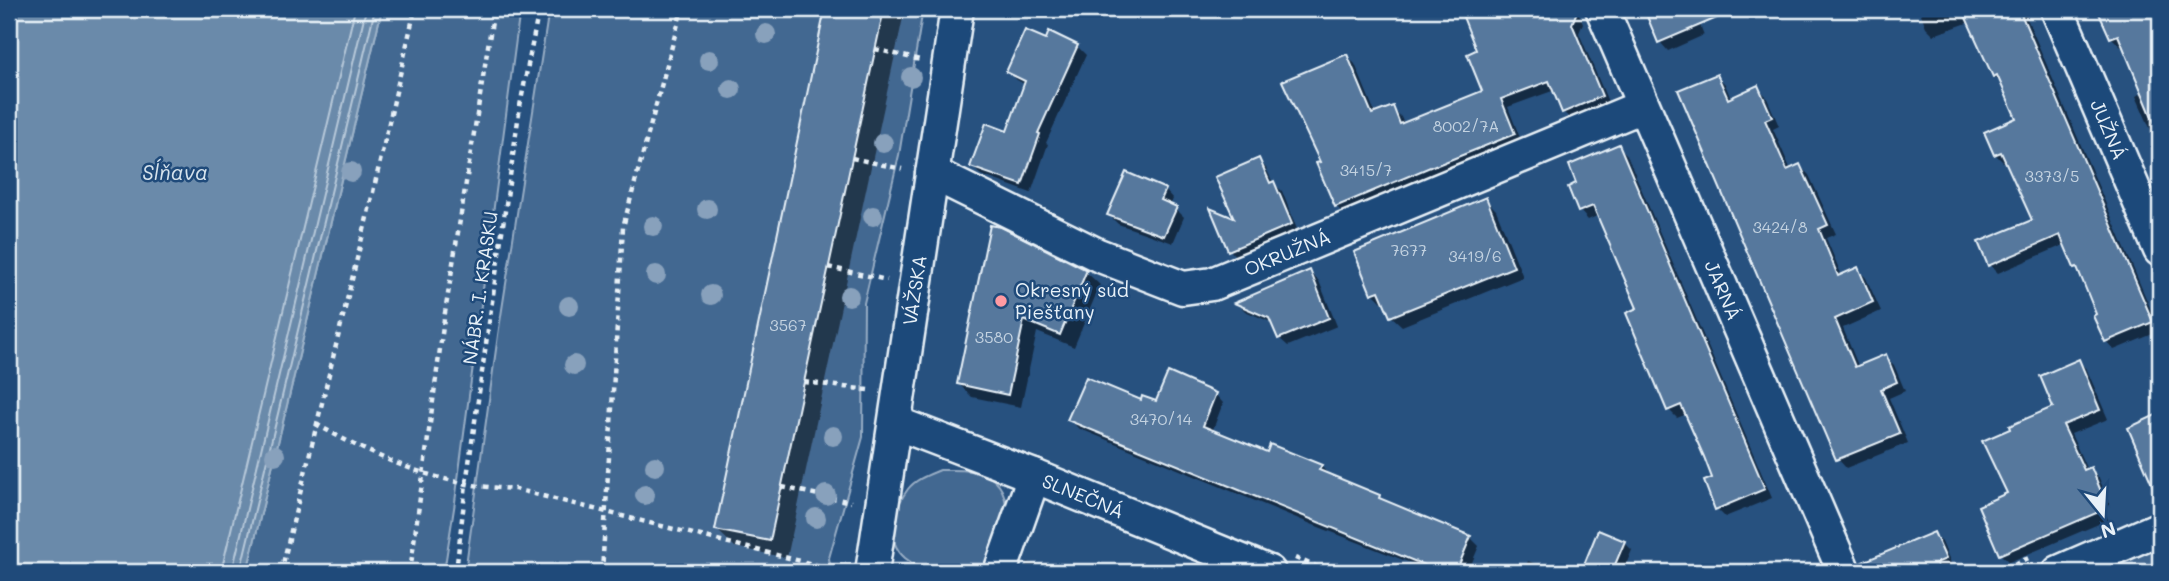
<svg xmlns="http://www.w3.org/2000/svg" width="2169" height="581" font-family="Mali,sans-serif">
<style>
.green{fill:#436891;stroke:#96acc4;stroke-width:2}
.water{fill:#6b8aaa;stroke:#9db3c9;stroke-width:2}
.shadow{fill:#0007}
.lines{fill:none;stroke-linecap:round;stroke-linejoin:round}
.shore{stroke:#b6c8d9;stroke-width:2}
.building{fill:#57789d;stroke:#e8f1f8;stroke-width:2}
.street-casing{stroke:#e8f1f8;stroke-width:37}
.path{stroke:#e8f1f8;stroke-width:4.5;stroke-dasharray:5 5;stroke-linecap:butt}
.street{stroke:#1f4a7a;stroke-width:32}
.tree{fill:#88a1bc}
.poi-dot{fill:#ff9aa2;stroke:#1f4a7a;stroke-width:2.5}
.labels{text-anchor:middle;stroke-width:5;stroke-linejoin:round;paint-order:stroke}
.number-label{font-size:16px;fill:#c4d3e1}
.street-label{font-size:19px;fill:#e8f1f8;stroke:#1f4a7a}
.poi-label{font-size:19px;fill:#e8f1f8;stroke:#1f4a7a;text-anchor:start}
.water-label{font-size:21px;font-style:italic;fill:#d5e2ec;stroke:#1f4a7a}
</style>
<rect width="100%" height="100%" fill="#27517f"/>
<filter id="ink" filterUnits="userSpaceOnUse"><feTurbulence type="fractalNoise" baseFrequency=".0143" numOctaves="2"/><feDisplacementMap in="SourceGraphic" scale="14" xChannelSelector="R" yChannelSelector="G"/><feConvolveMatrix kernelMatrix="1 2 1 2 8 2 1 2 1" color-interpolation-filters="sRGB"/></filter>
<g filter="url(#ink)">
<g class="green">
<path d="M382 9H520L455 502 444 572H247Z"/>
<path d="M549 9H923L899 155 864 303 863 437 829 558 831 572H465L498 335Z"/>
<path d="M940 470C957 470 983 468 996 482 1017 503 1003 553 980 567 960 580 922 573 905 558 884 540 894 508 908 489 916 479 928 475 940 470Z"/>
<path d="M2160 545V572H2099Z"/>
</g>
<path class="water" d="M9 9H382L247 572H9Z"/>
<g class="shadow">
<path d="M827 9H899L904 13 787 558 735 547 717 530Z"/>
<path d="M1462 9H1577L1583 23 1579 33 1609 104 1572 120 1563 112 1555 90 1508 107 1522 143 1344 214 1336 206 1322 163 1347 56 1355 64 1376 115 1392 108 1401 117 1404 124 1484 92 1479 51Z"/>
<path d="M1645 9H1697L1694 10 1704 35 1668 51 1660 42Z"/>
<path d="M1919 9H2023L2160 331 2114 350 2106 341 2099 315 2081 272 2076 267 2066 244 1998 273 1990 265 2034 221 2007 161 2003 162 1995 154 2018 119 2003 85 1994 76 1970 22 1934 35 1926 27Z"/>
<path d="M2100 9H2160V151L2136 96 2144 92 2124 45 2121 47 2111 37Z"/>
<path d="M1050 34 1077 46 1086 55 1046 143 1048 144 1031 193 981 175 972 167 1008 134 1026 85 1017 80 1008 72 1047 41Z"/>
<path d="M1717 76 1725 84 1731 99 1758 88 1766 96 1779 126 1773 129 1791 170 1800 166 1809 175 1836 234 1826 238 1842 276 1858 269 1866 278 1881 311 1843 328 1859 368 1885 356 1894 365 1905 391 1889 398 1908 443 1846 468 1838 459Z"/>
<path d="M1619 146 1627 155 1772 498 1725 517 1717 509 1714 479 1687 414 1677 418 1669 410 1639 309 1599 215 1588 220 1580 211 1578 184Z"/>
<path d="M1258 160 1266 168 1273 183 1282 191 1298 232 1237 258 1230 250Z"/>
<path d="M1165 190 1173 199 1170 206 1176 209 1184 217 1173 243 1118 224 1109 215Z"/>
<path d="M1485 199 1496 210 1523 277 1402 326 1391 316 1386 302 1383 303 1373 293Z"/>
<path d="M1000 229 1086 272 1100 285 1074 347 1037 332 1021 407 972 397 958 383Z"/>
<path d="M1310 272 1319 281 1337 326 1288 346 1279 338 1273 323 1245 311 1237 303Z"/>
<path d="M2079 361 2087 370 2108 419 2071 434 2087 470 2090 469 2099 478 2110 505 2103 507 2108 520 2009 562 2000 554 2009 494Z"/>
<path d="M1215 394 1223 403 1212 432 1268 454 1321 466 1329 475 1379 497 1385 503 1470 537 1479 546 1468 572H1434L1311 524 1078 428 1070 420 1142 402 1157 404Z"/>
<path d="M1599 532 1624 542 1632 550 1623 572H1583Z"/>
<path d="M1933 534 1942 542 1953 568 1944 572H1887L1880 557Z"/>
<path d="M1528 561 1556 572H1523Z"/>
<path d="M1028 562 1054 572H1023Z"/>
</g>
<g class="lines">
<g class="shore">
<path d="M221 572 355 9"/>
<path d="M232 572 366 9"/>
<path d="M240 572 375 9"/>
</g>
</g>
<g class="building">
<path d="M825 9H884L770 541 715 530Z"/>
<path d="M1460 9H1578L1572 24 1602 96 1562 113 1549 81 1501 99 1515 134 1435 166V165L1335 207 1316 163 1320 162 1282 81 1347 54 1372 114 1393 106 1400 124 1482 91 1467 54 1476 50Z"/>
<path d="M1644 9H1738L1658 43Z"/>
<path d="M1962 9H2019L2153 322 2105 342 2093 316 2096 314 2077 267 2074 268 2060 235 1988 266 1978 242 2032 220 2001 152 1994 155 1984 132 2016 118 1997 75 1993 77Z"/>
<path d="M2097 9H2160V136L2118 35 2110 38Z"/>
<path d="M1025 30 1046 39 1049 31 1078 45 1038 133 1040 134 1022 185 970 167 986 123 1007 131 1025 81 1006 72Z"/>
<path d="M1717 74 1728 99 1758 85 1772 117 1765 120 1787 170 1800 164 1828 225 1819 229 1838 276 1858 267 1873 302 1835 319 1855 367 1886 354 1897 382 1881 389 1900 434 1836 460 1678 90Z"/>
<path d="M1619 144 1765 489 1715 510 1704 481 1712 478 1704 457 1681 405 1667 411 1626 313 1637 308 1593 206 1578 212 1568 187 1576 183 1569 165Z"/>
<path d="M1259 158 1270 183 1274 181 1292 224 1228 251 1210 208 1234 218 1215 177Z"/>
<path d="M1126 172 1166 189 1161 200 1177 207 1164 236 1107 215Z"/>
<path d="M1486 197 1514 267 1390 317 1379 291 1371 294 1354 252Z"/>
<path d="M990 225 1001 227 1087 270 1060 335 1024 320 1008 395 957 384Z"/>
<path d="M1310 270 1329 318 1278 339 1269 318 1234 303Z"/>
<path d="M2079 359 2100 410 2063 425 2084 470 2091 467 2103 496 2096 499 2101 511 1999 555 1978 506 2007 493 1982 441 2010 429 2009 426 2053 407 2040 376Z"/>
<path d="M1168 372 1216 393 1203 426 1267 452 1270 444 1322 465 1319 470 1380 495 1379 498 1471 536 1456 572H1441L1067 420 1086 377 1141 400 1142 396 1156 401Z"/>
<path d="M2160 413V503L2128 428Z"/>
<path d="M1598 530 1625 541 1612 572H1581Z"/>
<path d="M1934 532 1946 559 1936 563 1940 572H1862L1860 563Z"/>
</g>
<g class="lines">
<defs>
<g id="street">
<path id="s1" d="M1602 9 1844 572"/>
<path id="s2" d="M2057 9 2160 250"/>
<path id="s3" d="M932 173 1098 255 1183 288 1212 284 1643 106"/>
<path id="s4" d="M896 423 1034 476 1269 572"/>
<path id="s5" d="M872 572 957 9"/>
<path d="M1000 572 1034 476"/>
<path d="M2059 572 2160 528"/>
</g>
</defs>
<use href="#street" class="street-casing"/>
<g class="path">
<path d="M875 49 920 60"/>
<path d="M852 158 902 169"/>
<path d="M828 267 887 280"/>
<path d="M2156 280 2160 290"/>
<path d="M804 382 868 390"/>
<path d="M316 424C363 451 414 474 467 484 483 487 499 488 515 489L844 572"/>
<path d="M782 487 851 502"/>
<path d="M1295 558 1330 572"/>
<path d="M281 572 371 201 415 9"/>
<path d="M410 572 444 319 494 9"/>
<path d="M456 572 466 484 520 106 539 9"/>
<path d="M602 572 623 227 682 9"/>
<path d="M1996 572 2031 557"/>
</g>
<use href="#street" class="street"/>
</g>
<g class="tree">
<circle cx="766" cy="34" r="10"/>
<circle cx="709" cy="60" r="10"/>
<circle cx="911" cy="77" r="10"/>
<circle cx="731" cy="89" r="10"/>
<circle cx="883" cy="143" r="10"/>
<circle cx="351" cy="172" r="10"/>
<circle cx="707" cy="209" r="10"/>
<circle cx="873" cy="216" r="10"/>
<circle cx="653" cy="226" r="10"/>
<circle cx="656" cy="275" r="10"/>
<circle cx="711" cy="295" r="10"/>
<circle cx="849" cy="296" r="10"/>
<circle cx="569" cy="306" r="10"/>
<circle cx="574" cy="365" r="10"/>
<circle cx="833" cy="436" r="10"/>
<circle cx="275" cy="455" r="10"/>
<circle cx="655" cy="466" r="10"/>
<circle cx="645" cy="495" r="10"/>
<circle cx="826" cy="495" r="10"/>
<circle cx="816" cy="518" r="10"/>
</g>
</g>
<circle class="poi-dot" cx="1001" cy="301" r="7"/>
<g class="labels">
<g class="number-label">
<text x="1466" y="132">8002/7A</text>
<text x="1366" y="176">3415/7</text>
<text x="2052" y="182">3373/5</text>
<text x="1780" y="233">3424/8</text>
<text x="1409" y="256">7677</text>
<text x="1475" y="262">3419/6</text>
<text x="788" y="331">3567</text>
<text x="994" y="343">3580</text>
<text x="1161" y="425">3470/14</text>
</g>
<g class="street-label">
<text dy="7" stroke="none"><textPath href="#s2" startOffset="131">JUŽNÁ</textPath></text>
<text dy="7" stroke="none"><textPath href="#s3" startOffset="387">OKRUŽNÁ</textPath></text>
<text transform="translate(480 288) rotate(-82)" y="7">NÁBR. I. KRASKU</text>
<text dy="7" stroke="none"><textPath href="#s5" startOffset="285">VÁŽSKA</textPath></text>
<text dy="7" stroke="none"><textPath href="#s1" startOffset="306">JARNÁ</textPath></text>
<text dy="7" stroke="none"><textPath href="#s4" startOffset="201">SLNEČNÁ</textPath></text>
</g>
<g class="poi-label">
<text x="1015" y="297">Okresný súd<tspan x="1015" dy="22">Piešťany</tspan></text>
</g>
<g class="water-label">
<text x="175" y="180">Sĺňava</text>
</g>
</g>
<rect width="2169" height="581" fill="none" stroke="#1f4a7a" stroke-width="35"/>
<rect x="18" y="18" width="2134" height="546" fill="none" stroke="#e8f1f8" stroke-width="2.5" filter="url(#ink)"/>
<g transform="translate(2103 514) rotate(162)" stroke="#1f4a7a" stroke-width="5" paint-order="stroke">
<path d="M0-5L12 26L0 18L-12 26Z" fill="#e8f1f8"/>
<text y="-10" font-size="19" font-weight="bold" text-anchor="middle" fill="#e8f1f8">N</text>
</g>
</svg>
